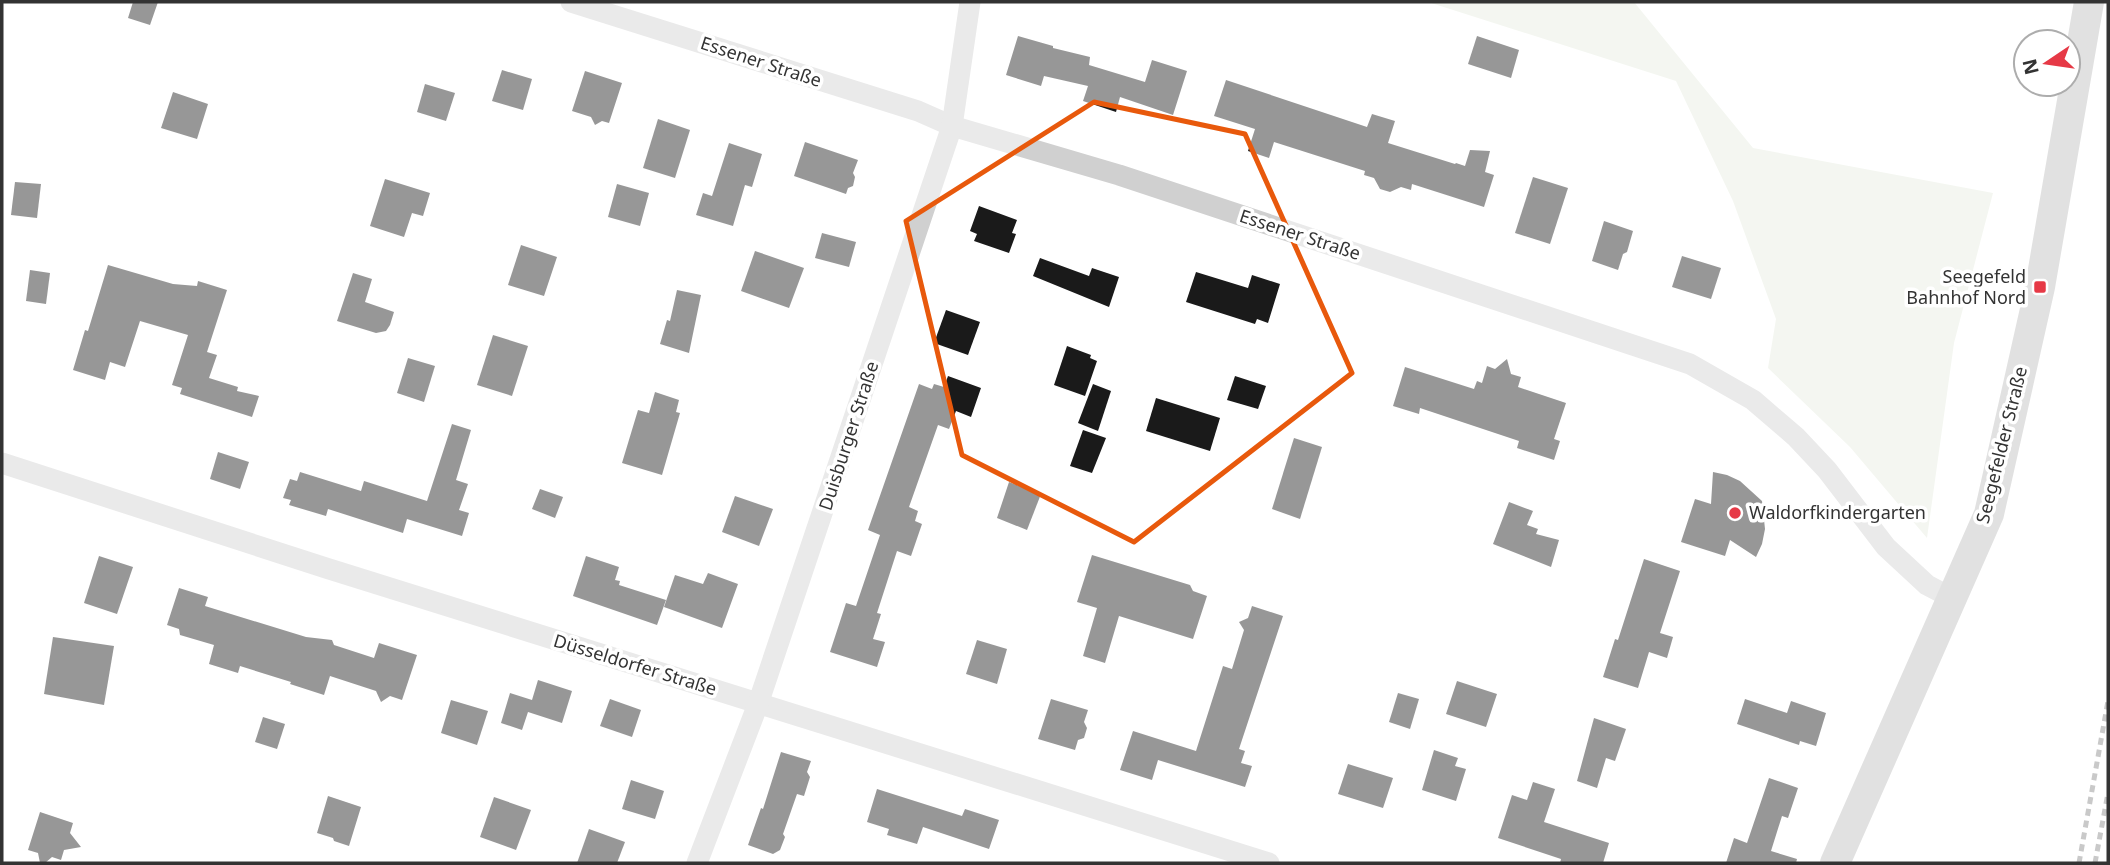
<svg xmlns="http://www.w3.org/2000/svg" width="2110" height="865" font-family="'Noto Sans',sans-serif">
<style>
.green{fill:#e6ecdf}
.building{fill:#1a1a1a}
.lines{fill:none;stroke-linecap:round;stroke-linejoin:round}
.street{stroke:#d0d0d0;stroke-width:21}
.secondary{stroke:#bdbdbd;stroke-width:30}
.rail{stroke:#888;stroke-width:5;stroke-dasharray:7 5;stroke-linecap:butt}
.marked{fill:none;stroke:#e8590c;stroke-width:5;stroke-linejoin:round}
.poi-dot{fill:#e63946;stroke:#fff;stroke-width:2.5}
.labels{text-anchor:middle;stroke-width:7;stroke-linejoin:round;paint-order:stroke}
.street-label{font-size:18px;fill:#333;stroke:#fff}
.poi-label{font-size:18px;fill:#333;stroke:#fff;text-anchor:end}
</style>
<rect width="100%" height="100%" fill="#fff"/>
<path class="green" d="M1428 2H1634L1753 148 1993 193 1954 343 1927 538 1850 447 1768 368 1776 319 1733 201 1676 81Z"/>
<g class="building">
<path d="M133 2H158L150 25 128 18Z"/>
<path d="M1018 36 1053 46V48L1090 57 1089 65 1145 82 1152 60 1187 71 1173 115 1120 97 1116 112 1083 101 1088 86 1044 76 1041 86 1006 75Z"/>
<path d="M1477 36 1519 50 1511 78 1468 64Z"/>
<path d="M502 70 532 79 523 110 492 101Z"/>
<path d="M585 71 622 83 609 123 602 121 595 125 591 117 572 111Z"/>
<path d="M1226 80 1367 127 1372 114 1395 121 1388 143 1455 164 1456 163 1465 166 1470 150 1490 151 1485 172 1494 175 1484 207 1412 184 1411 190 1401 187 1390 192 1380 189 1374 178 1364 175 1365 171 1274 142 1269 158 1248 151 1255 129 1214 116Z"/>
<path d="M425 84 455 93 446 121 417 112Z"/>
<path d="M173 92 208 104 197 139 161 128Z"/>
<path d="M658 119 690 130 675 178 643 168Z"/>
<path d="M805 142 858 160 853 173 855 177 853 186 848 188 846 194 794 176Z"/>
<path d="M729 143 762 154 752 187 745 185 733 226 696 215 703 193 712 196Z"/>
<path d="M1533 177 1568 188 1550 244 1515 233Z"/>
<path d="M385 179 430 193 423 216 412 213 404 237 370 226Z"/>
<path d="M15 182 41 184 37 218 11 215Z"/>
<path d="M617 184 649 193 640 226 608 217Z"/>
<path d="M979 206 1017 220 1012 233 1016 234 1009 253 974 241 977 234 970 231Z"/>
<path d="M1604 221 1633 231 1627 252 1623 254 1618 270 1592 261Z"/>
<path d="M822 233 856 242 849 267 815 258Z"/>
<path d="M521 245 557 257 544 296 508 285Z"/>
<path d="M755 251 804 268 789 308 741 291Z"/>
<path d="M1682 256 1721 268 1711 299 1672 287Z"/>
<path d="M1040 258 1089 276 1092 268 1119 277 1109 307 1033 276Z"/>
<path d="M108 265 173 284 197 286 198 281 227 290 207 352 217 355 209 378 238 387 237 391 259 396 252 417 180 394 182 388 172 385 188 335 140 321 125 367 110 362 105 380 73 370 85 330 88 331Z"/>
<path d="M30 270 50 273 46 304 26 301Z"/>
<path d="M1196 272 1248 288 1252 275 1280 284 1268 323 1257 319 1255 324 1186 302Z"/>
<path d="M353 273 372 279 365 302 394 312 390 325 386 331 376 333 337 321Z"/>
<path d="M677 290 701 295 689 353 660 344 667 320 670 321Z"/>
<path d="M946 310 980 322 968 355 934 343Z"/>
<path d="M493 335 528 346 512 396 477 385Z"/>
<path d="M1067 346 1091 355 1090 358 1097 361 1085 396 1054 385Z"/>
<path d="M408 358 435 366 424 402 397 393Z"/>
<path d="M1507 359 1511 374 1521 377 1518 387 1566 403 1554 439 1560 441 1554 460 1517 448 1519 441 1420 408 1419 414 1393 406 1405 367 1474 389 1477 381 1482 383 1487 366 1495 369Z"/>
<path d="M948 376 981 388 971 417 956 411 949 429 938 425 909 507 918 511 915 521 922 524 911 556 897 551 877 613 881 614 873 639 885 642 877 667 830 652 846 603 856 606 880 535 868 530 919 384 932 389 934 384 944 387Z"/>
<path d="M1235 376 1266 386 1258 409 1227 400Z"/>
<path d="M1093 384 1111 391 1098 431 1078 423Z"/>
<path d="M655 392 679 400 676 412 680 413 662 475 622 463 638 410 649 413Z"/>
<path d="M1156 398 1220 418 1210 451 1146 431Z"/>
<path d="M452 424 471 430 456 480 468 484 459 510 469 513 462 536 407 519 403 533 328 509 326 516 289 505 291 500 283 498 290 479 297 481 300 472 361 491 364 481 427 501Z"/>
<path d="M1083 430 1106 438 1092 473 1070 466Z"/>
<path d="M1294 438 1322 447 1300 519 1272 509Z"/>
<path d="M218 452 249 462 240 489 210 479Z"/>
<path d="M1713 472 1727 475 1740 481 1762 501 1765 529 1762 544 1756 557 1730 540 1725 556 1681 542 1695 499 1711 504Z"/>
<path d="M1009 482 1041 494 1027 530 997 518Z"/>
<path d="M540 489 563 497 555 518 532 509Z"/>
<path d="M735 496 773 509 759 546 722 532Z"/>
<path d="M1509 502 1533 511 1527 525 1538 529 1536 534 1559 540 1551 567 1493 544Z"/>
<path d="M1092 555 1190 585 1193 591 1207 596 1193 639 1119 616 1105 663 1083 656 1097 608 1077 602Z"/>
<path d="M99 556 133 567 117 614 84 603Z"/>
<path d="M586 556 619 567 615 580 620 581 619 585 666 600 657 625 573 596Z"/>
<path d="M1644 559 1680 571 1660 633 1673 637 1667 658 1649 652 1638 688 1603 677 1615 639 1618 640Z"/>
<path d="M708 573 738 584 722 628 664 607 675 575 703 584Z"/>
<path d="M179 588 208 597 205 606 306 637 332 640 334 645 374 658 379 643 417 655 402 700 390 696 381 702 376 691 330 676 324 695 290 684 291 682 240 666 238 673 209 664 214 645 180 635 179 629 167 625Z"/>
<path d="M1252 606 1283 616 1239 749 1245 751 1241 763 1252 766 1245 787 1158 760 1152 780 1120 770 1133 731 1196 751 1223 666 1232 669 1244 630 1239 622 1248 618Z"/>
<path d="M53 637 114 646 104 705 44 694Z"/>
<path d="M977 640 1007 649 997 684 966 674Z"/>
<path d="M538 680 572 691 562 723 528 712 522 730 501 723 510 693 532 700Z"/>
<path d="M1457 681 1497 694 1486 727 1446 714Z"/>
<path d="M1398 693 1419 699 1410 729 1389 722Z"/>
<path d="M610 699 641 710 632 737 600 726Z"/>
<path d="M1051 699 1088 710 1084 722 1087 728 1084 738 1078 740 1075 750 1038 739Z"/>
<path d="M1745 699 1787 713 1791 701 1826 713 1816 746 1800 741 1799 745 1737 724Z"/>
<path d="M451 700 488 711 477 745 441 733Z"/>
<path d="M263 717 285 724 277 749 255 742Z"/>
<path d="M1594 718 1626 729 1615 761 1606 758 1597 788 1577 781Z"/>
<path d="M1434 750 1458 758 1455 766 1466 769 1456 801 1422 790Z"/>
<path d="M781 752 811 761 807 772 810 777 804 796 797 794 783 834 785 837 780 850 773 854 748 845 761 808 763 809Z"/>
<path d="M1348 764 1393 778 1383 808 1338 794Z"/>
<path d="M1769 778 1798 788 1788 818 1782 816 1771 851 1797 859 1796 863H1726L1734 838 1747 843Z"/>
<path d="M631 780 664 791 655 819 622 809Z"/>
<path d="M1533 782 1555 789 1544 822 1609 843 1603 863H1560L1561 859 1498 838 1512 795 1527 800Z"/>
<path d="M877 789 962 816 965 809 999 820 989 849 923 827 917 844 887 835 889 829 867 822Z"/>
<path d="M328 796 361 807 349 846 334 841 333 838 317 833Z"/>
<path d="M494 797 531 810 516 850 480 837Z"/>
<path d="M40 812 73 823 70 833 81 847 64 850 61 860 52 857 45 863H40L38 853 28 850Z"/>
<path d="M589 829 625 842 617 863H577Z"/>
</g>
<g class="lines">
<g class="street">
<path d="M571 2 918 111 952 126 1119 175 1690 364 1753 400 1796 437 1827 470 1886 547 1927 585 1952 598"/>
<path d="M2 463 326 568 1269 863"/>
<path d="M697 863 758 704 952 126 970 2"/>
</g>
<path class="secondary" d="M1835 863 1989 514 2040 287 2089 2"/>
<g class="rail">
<path d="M2079 863 2108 701"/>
<path d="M2095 863 2108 793"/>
</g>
</g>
<path d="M0 0H2110V865H0ZM1094 102 1245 134 1352 373 1134 542 962 455 906 221Z" fill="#fff" fill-opacity=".55" fill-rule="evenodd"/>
<path class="marked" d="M1094 102 1245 134 1352 373 1134 542 962 455 906 221Z"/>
<g class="poi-dot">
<rect x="2033" y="280" width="14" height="14" rx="3.5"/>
<circle cx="1735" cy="513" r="7"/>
</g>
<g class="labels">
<g class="street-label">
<text transform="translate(761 62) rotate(18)" y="6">Essener Straße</text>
<text transform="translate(1300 235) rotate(18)" y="6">Essener Straße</text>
<text transform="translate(849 436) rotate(-72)" y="6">Duisburger Straße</text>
<text transform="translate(2002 445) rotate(-76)" y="6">Seegefelder Straße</text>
<text transform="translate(635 665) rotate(17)" y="6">Düsseldorfer Straße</text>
</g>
<g class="poi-label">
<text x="2026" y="283">Seegefeld<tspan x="2026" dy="21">Bahnhof Nord</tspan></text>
<text x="1749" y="519" text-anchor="start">Waldorfkindergarten</text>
</g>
</g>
<rect width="2110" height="865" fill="none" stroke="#333333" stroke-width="7"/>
<g transform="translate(2047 63) rotate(257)"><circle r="33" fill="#ffffff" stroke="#adadad" stroke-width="2"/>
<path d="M0-5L12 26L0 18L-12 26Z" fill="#e63946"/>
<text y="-10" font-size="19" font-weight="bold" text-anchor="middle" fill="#333333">N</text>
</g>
</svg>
